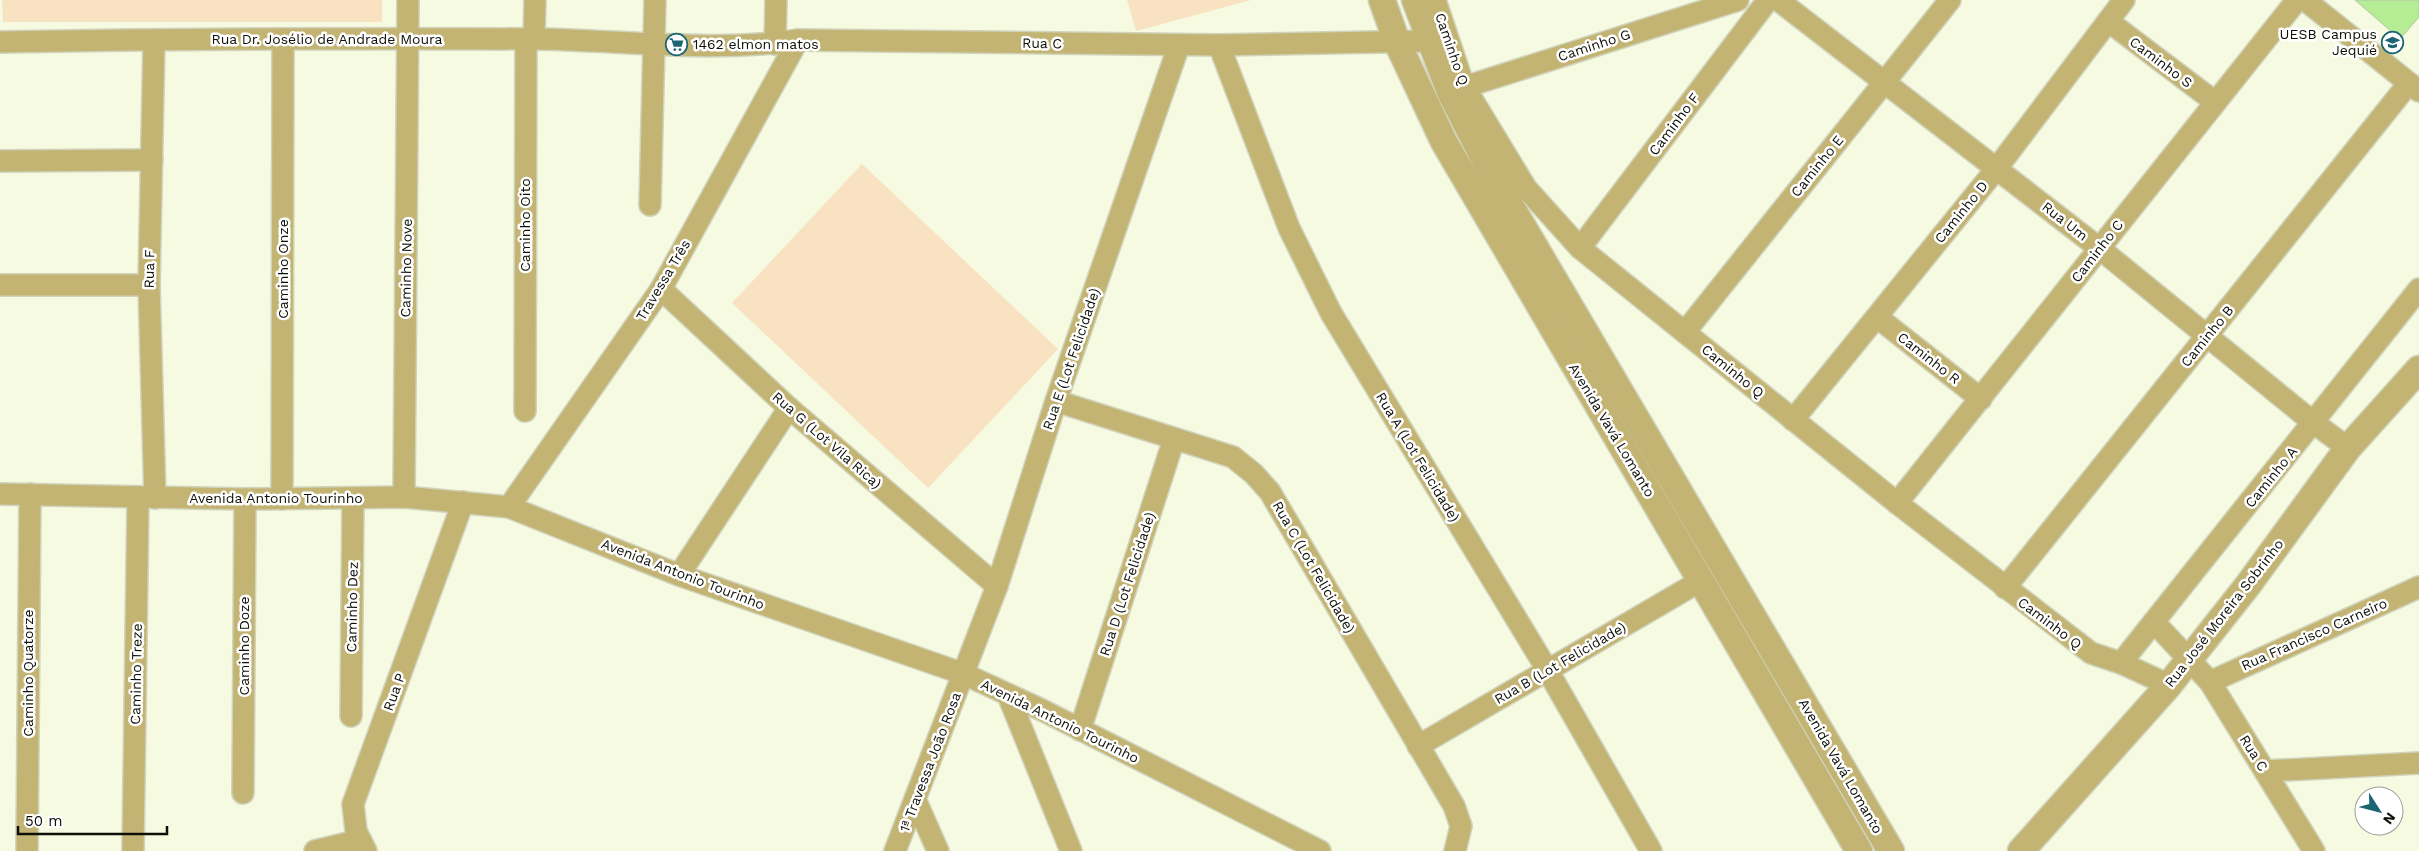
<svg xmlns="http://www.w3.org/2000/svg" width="2419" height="851" font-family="'Work Sans',sans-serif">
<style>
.green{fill:#f8e2c2}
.building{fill:#b5ed95;stroke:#b4c3ad}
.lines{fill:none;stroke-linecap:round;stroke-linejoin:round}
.minor-casing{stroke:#d0d4bd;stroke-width:24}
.tertiary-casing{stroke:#d0d4bd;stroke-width:29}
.minor{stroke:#c3b474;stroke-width:21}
.tertiary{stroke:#c3b474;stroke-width:26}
.labels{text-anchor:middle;stroke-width:5;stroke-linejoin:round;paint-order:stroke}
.poi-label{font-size:14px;fill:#0e0f07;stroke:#fff;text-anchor:end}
.street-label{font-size:14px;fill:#0e0f07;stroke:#fff}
</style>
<rect width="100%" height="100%" fill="#f5fae0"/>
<g class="green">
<path d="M2 0H382V22H3Z"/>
<path d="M1127 0H1251L1136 31Z"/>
<path d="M862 164 1058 349 928 488 732 303Z"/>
</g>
<path class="building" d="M2355 0H2419V17L2400 39Z"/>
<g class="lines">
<defs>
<g id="minor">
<path d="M1435 0 1464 86 1526 188 1580 248 1897 503 2091 653 2121 663 2169 685"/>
<path d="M1778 0 2099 248 2314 423 2348 448"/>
<path d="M2305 0 2419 91"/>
<path d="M2108 21 2215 102"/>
<path d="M534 39 535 0"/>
<path d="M154 40 149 285 155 498"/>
<path d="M0 42C178 39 356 38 534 39 622 40 711 53 798 40L1219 45 1430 41"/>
<path d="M775 44 776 0"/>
<path d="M1219 45 1289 228 1331 313 1548 671 1651 851"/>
<path d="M1452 91 1738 0"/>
<path d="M0 161 152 160"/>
<path d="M650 205 655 0"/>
<path d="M1580 248 1768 0"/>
<path d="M0 285H149"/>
<path d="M661 289 789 408 997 586"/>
<path d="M1877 317 1981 399"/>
<path d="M1685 332 1950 0"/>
<path d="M1056 401 1233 457 1254 474 1270 492 1454 806 1461 826 1455 851"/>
<path d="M525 411 526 40"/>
<path d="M1793 420 1997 168 2124 0"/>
<path d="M0 494 245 499 404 497 509 507 679 575 964 674 1042 710 1320 851"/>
<path d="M404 497 408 0"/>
<path d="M282 499 283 39"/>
<path d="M1897 503 2297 0"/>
<path d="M509 507 661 289 798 40"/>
<path d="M679 575 789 408"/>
<path d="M2005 588 2409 83"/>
<path d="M2154 622 2210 682 2314 851"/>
<path d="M2121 663 2419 289"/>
<path d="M2210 682 2419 587"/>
<path d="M1008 695 1071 851"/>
<path d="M351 716 353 498"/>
<path d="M1080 730 1174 439"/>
<path d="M1418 746 1702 580"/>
<path d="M2265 771 2419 763"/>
<path d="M243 793 245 499"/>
<path d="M915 799 938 851"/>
<path d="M27 851 30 494"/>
<path d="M133 851 138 497"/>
<path d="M315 851 360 840"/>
<path d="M366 851 356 831 353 804 463 502"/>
<path d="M895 851 997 586 1056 401 1179 45"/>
</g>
<g id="tertiary">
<path d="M1382 0 1397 42 1444 142 1859 851"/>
<path d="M1415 0 1450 92 1493 176 1891 851"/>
<path d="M2021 851 2169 685 2248 585 2348 448 2419 369"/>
</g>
</defs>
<use href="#minor" class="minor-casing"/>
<use href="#tertiary" class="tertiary-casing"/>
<use href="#minor" class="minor"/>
<use href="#tertiary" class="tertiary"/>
</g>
<defs>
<symbol id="university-ring" viewBox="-11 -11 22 22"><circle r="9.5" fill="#fff" stroke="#1c6572" stroke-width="1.5"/><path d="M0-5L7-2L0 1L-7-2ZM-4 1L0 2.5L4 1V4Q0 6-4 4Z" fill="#1c6572"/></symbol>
<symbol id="supermarket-ring" viewBox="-11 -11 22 22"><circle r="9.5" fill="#fff" stroke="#1c6572" stroke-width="1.5"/><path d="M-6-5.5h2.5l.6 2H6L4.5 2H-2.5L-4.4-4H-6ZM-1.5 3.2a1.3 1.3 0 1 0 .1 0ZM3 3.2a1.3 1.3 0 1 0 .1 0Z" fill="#1c6572"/></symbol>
</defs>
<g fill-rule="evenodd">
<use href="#university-ring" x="2380" y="30" width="25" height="25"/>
<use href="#supermarket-ring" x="664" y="32" width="25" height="25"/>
</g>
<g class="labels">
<g class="poi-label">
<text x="2377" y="39">UESB Campus<tspan x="2377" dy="16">Jequié</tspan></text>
<text x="693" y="49" text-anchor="start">1462 elmon matos</text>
</g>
<g class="street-label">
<text x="327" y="44">Rua Dr. Josélio de Andrade Moura</text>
<text transform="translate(1042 43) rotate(1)" y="5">Rua C</text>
<text transform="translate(1594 45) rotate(-18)" y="5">Caminho G</text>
<text transform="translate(1452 49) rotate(71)" y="5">Caminho Q</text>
<text transform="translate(2161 62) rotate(37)" y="5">Caminho S</text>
<text transform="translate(1674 124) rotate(-53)" y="5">Caminho F</text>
<text transform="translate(1817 166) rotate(-51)" y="5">Caminho E</text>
<text transform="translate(1961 212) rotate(-51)" y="5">Caminho D</text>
<text transform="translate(2065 221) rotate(38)" y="5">Rua Um</text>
<text transform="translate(525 225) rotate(-90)" y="5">Caminho Oito</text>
<text transform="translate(2097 251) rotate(-52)" y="5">Caminho C</text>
<text transform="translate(406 268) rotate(-89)" y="5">Caminho Nove</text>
<text transform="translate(149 269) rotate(-89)" y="5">Rua F</text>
<text transform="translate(283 269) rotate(-90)" y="5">Caminho Onze</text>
<text transform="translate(663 280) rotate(-59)" y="5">Travessa Três</text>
<text transform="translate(2207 336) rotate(-51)" y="5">Caminho B</text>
<text transform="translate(1929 358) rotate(38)" y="5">Caminho R</text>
<text transform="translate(1071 359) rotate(-71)" y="5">Rua E (Lot Felicidade)</text>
<text transform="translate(1733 371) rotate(39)" y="5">Caminho Q</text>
<text transform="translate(1612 430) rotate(59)" y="5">Avenida Vavá Lomanto</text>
<text transform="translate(827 440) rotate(41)" y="5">Rua G (Lot Vila Rica)</text>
<text transform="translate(1418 457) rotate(59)" y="5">Rua A (Lot Felicidade)</text>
<text transform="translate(2271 477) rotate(-51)" y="5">Caminho A</text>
<text x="276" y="503">Avenida Antonio Tourinho</text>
<text transform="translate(1314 567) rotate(60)" y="5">Rua C (Lot Felicidade)</text>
<text transform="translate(683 574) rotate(21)" y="5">Avenida Antonio Tourinho</text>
<text transform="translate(1127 584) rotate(-72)" y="5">Rua D (Lot Felicidade)</text>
<text transform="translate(352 607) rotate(-89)" y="5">Caminho Dez</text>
<text transform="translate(2224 613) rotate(-52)" y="5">Rua José Moreira Sobrinho</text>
<text transform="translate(2050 623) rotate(37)" y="5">Caminho Q</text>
<text transform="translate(2314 634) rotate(-24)" y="5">Rua Francisco Carneiro</text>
<text transform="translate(244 646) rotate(-90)" y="5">Caminho Doze</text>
<text transform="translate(1560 663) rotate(-30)" y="5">Rua B (Lot Felicidade)</text>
<text transform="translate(28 673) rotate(-90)" y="5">Caminho Quatorze</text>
<text transform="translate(136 674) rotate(-89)" y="5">Caminho Treze</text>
<text transform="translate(394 692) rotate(-70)" y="5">Rua P</text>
<text transform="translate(1060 721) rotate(26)" y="5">Avenida Antonio Tourinho</text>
<text transform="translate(2254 753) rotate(58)" y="5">Rua C</text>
<text transform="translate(930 762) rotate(-69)" y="5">1ª Travessa João Rosa</text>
<text transform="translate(1841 766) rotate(60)" y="5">Avenida Vavá Lomanto</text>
</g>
</g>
<g transform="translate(2379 811) rotate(126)"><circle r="24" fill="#ffffff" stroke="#9f9f9c"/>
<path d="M0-4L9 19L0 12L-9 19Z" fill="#1c6572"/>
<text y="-8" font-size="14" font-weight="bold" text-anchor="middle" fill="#0e0f07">N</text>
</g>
<path d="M18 826v8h149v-8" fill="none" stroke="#0e0f07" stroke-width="2.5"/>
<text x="25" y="826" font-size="15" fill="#0e0f07" stroke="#ffffff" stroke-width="4" paint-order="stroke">50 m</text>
</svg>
